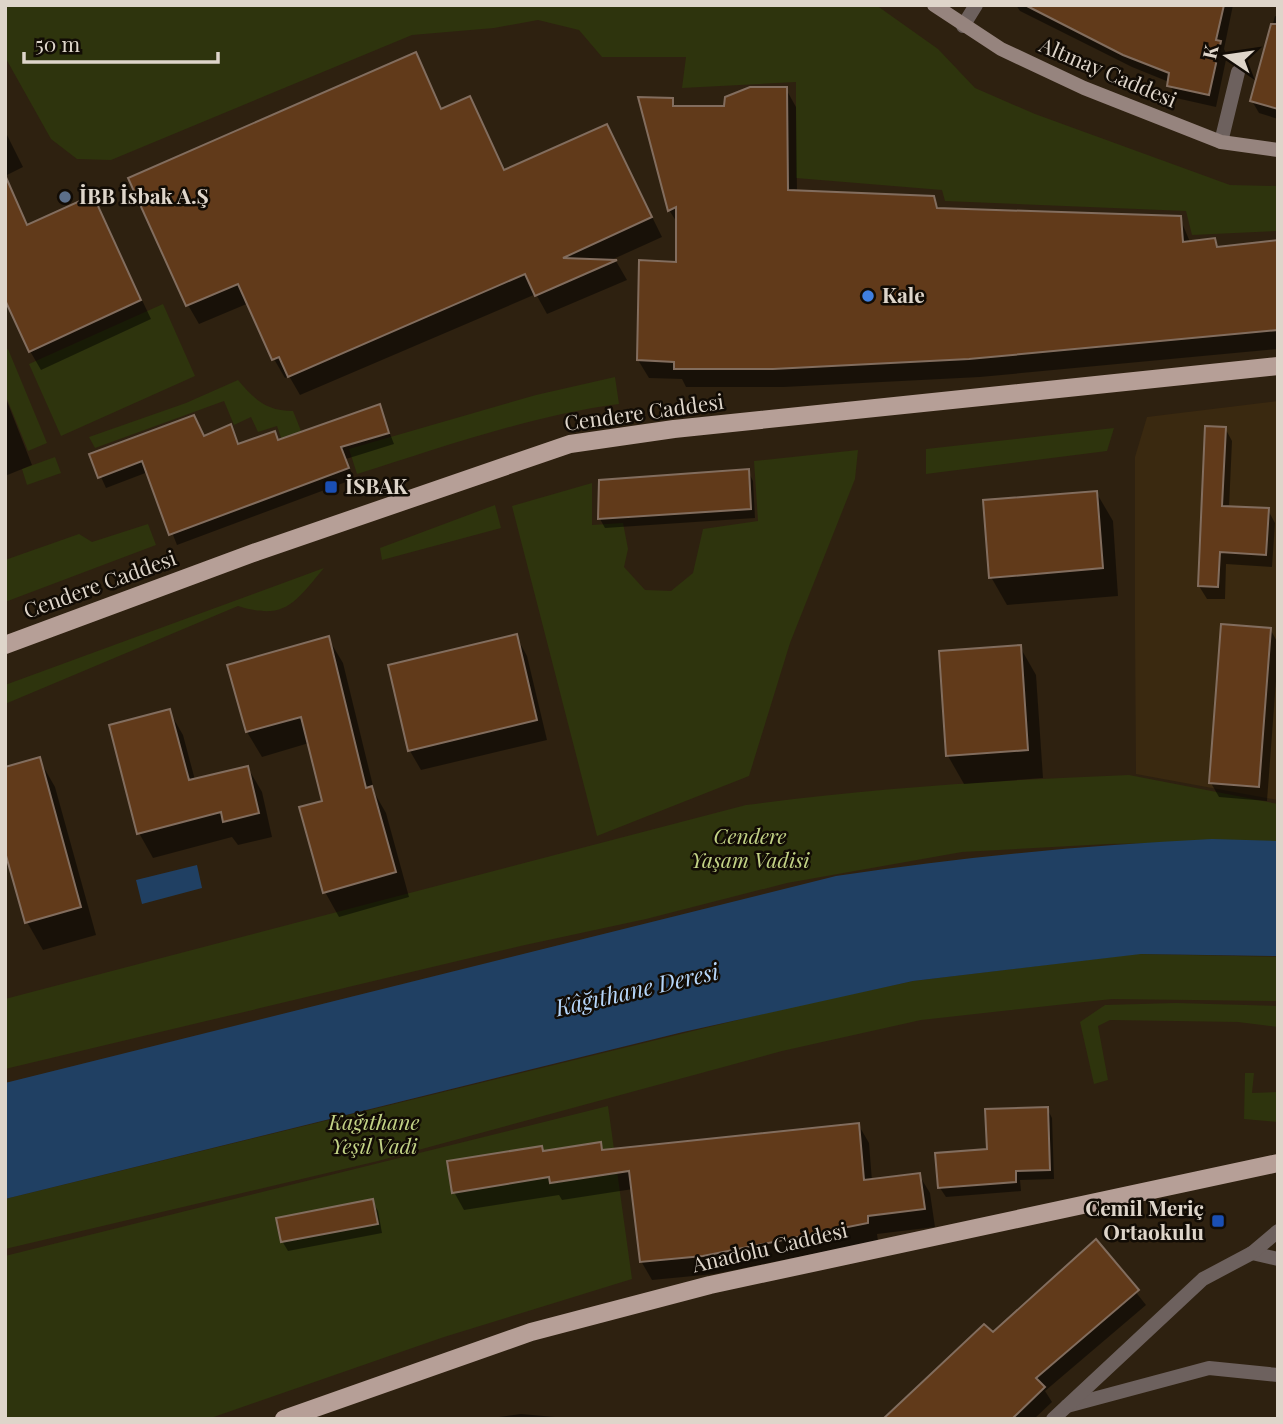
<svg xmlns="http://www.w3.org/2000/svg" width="1283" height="1424" font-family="'Playfair Display',serif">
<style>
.built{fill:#3a2910}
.green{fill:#2e340d}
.water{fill:#204063}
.shadow{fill:#0007}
.building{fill:#613a1a;stroke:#826d5e;stroke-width:2}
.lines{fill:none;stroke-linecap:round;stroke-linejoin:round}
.street{stroke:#6d615e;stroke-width:14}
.secondary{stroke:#96847e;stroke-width:14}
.primary{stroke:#b69f97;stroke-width:18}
.service-dot{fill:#5c6f8a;stroke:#120c05;stroke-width:2.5}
.shop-dot{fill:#3f7fe0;stroke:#120c05;stroke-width:2.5}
.transit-dot{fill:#1a4fb4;stroke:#120c05;stroke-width:2.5}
.labels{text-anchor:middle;stroke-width:5;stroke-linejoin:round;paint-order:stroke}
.street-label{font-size:21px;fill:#ded5ca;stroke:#120c05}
.poi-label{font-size:21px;font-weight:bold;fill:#ded5ca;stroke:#120c05;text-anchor:start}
.park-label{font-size:21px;font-style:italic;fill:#c3d386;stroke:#120c05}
.water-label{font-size:23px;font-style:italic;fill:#b7d7fb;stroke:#120c05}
</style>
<rect width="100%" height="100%" fill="#2e2110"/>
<path class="built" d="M1278 401V800L1136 774 1135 626V457L1147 417Z"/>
<g class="green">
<path d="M5 5H876L938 49 975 88 1035 114 1230 185 1278 186V231L1192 235 1186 211 945 201 942 190 796 178V82L682 88 686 57H602L579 30 538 20 494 28 412 35 111 160 77 159 51 139 5 57Z"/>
<path d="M163 304 195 376 61 436 29 364Z"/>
<path d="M8 349 47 443 28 451 5 394V351Z"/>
<path d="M615 377 619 404C529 416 444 447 357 474L349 449 536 395Z"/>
<path d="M238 380C255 400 266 411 293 411L320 478 289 461 277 426 258 432 251 417 234 425 224 401 95 448 89 437 186 403Z"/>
<path d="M1114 428 1107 451 926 474V449Z"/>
<path d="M858 450 855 479 790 643 749 776 597 836 512 506 592 483V525L623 523 628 549 624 567 645 590 671 591 693 573 703 529 758 521 754 461Z"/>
<path d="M55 457 61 473 27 485 22 469Z"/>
<path d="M495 505 501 528 382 560 380 548Z"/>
<path d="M148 524 156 545 5 602V560L79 534 92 542Z"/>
<path d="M324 568C295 602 286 621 238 606L5 704V685Z"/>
<path d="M1129 775 1278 804V841L1108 844 962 852 787 883 646 919 525 945 5 1069V999L746 805C874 788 1000 780 1129 775Z"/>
<path d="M1137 954 1278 957V1001L1112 999 921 1020 782 1051 378 1161 5 1249V1199L791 1007 913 981Z"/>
<path d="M1176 1003 1278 1006V1027L1238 1022 1110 1020 1098 1026 1108 1080 1094 1084 1080 1022 1105 1005Z"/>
<path d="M1245 1073H1254L1252 1093 1278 1092V1122L1244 1119Z"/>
<path d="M608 1106 632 1279 444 1337 208 1419H5V1256Z"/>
</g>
<g class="water">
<path d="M1212 839 1278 841V956L1141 954 913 981 683 1032 5 1199V1083L836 876C961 857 1086 845 1212 839Z"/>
<path d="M197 865 202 888 142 904 136 880Z"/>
</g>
<g class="shadow">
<path d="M1016 5H1233L1224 49 1227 55 1216 107 1176 98 1169 82 1132 67 1020 11Z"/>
<path d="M1275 16 1278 17V119L1259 113 1252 101Z"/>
<path d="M415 54 442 110 470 98 506 171 607 126 662 237 609 261H616L627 280 547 314 536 294 300 395 289 376 285 378 274 359 249 303 199 324 188 305Z"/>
<path d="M786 89 796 107 797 192 933 197 940 210 1180 218 1190 242 1214 240 1219 248 1278 241V349L980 377 784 387H686L682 379 649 378 638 360 678 263V224L669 210 672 99 676 108H726Z"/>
<path d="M5 131 23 167 5 176Z"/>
<path d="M93 197 151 319 41 370 30 351 18 207 29 226Z"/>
<path d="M5 396 32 465 5 476Z"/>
<path d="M379 406 394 444 346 459 354 479 177 545 148 472 106 488 91 455 204 438 230 427 240 446 279 442Z"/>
<path d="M1225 428 1232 441 1229 508 1268 510 1275 523 1272 567 1226 564 1225 599H1207L1199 586Z"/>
<path d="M748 471 753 481 755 518 605 528 600 519 601 482Z"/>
<path d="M1096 492 1113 521 1118 596 1007 605 991 577Z"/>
<path d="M1270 629 1278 643V654L1267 801 1219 797 1211 783Z"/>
<path d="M516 636 527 656 547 740 421 770 410 751Z"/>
<path d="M328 638 343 663 375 794 386 813 409 897 339 917 325 892V802L309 743 262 757 247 732 229 666Z"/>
<path d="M1020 647 1036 675 1043 778 964 784 948 756Z"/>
<path d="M169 711 183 735 195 780 248 768 262 792 272 837 238 845 232 837 153 858 139 833Z"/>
<path d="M39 759 55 787 96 935 43 950 27 922Z"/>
<path d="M1047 1108 1052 1118 1054 1179 1020 1180 1021 1191 946 1197 940 1188Z"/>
<path d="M858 1124 869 1143 872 1181 919 1175 930 1193 935 1227 877 1234 878 1241 714 1274 652 1280 641 1261 633 1189 562 1200 559 1195 464 1210 454 1192 541 1148 544 1153 600 1144 604 1151Z"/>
<path d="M372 1201 378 1211 382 1233 288 1251 282 1241Z"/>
<path d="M1096 1242 1146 1305 1045 1391 1052 1402 1034 1419H887L992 1335Z"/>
<path d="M521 1414 555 1417 560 1419H484Z"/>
</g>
<g class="building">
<path d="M1025 5H1224L1216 40 1221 41 1209 95 1167 86 1169 73 1123 55Z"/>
<path d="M1271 24H1278V109L1250 101Z"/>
<path d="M416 52 441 109 470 96 504 170 607 124 652 217 563 258 617 260 535 296 525 274 288 377 279 357 272 360 238 284 186 306 128 178Z"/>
<path d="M750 87H787L788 190 934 196 937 208 1181 216 1183 242 1215 238 1217 247 1278 240V330L969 359 773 369H674V362L637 360 639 260 676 262V207L668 211 638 97 673 98V106H724L725 97Z"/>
<path d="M5 175 27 225 93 195 141 300 29 352 5 300Z"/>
<path d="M380 404 389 433 341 447 349 468 169 535 142 461 98 478 89 454 194 415 204 436 231 424 238 444 275 431 278 440Z"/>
<path d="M1205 426 1226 427 1222 506 1269 508 1266 555 1220 552 1218 587 1198 586Z"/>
<path d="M749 469 751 509 598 519 599 480Z"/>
<path d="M1097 491 1103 568 989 578 983 500Z"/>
<path d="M1221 624 1271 628 1259 787 1209 783Z"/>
<path d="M517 634 537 720 408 751 388 665Z"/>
<path d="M329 636 366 788 372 786 396 872 323 893 299 807 322 801 301 717 246 732 227 665Z"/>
<path d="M1021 645 1028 750 946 756 939 651Z"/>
<path d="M170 709 189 780 248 766 259 813 223 822 221 812 137 834 109 725Z"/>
<path d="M40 757 81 907 25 923 5 852V767Z"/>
<path d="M1048 1107 1050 1170 1016 1171V1182L938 1188 935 1153 987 1149 985 1109Z"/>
<path d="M859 1123 864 1180 920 1173 925 1209 868 1216V1223L703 1256 640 1262 629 1171 550 1183 549 1177 452 1193 447 1161 542 1146 543 1151 601 1142 602 1150Z"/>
<path d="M373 1199 378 1224 281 1242 276 1218Z"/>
<path d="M1096 1239 1139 1290 1036 1378 1045 1387 1012 1419H883L984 1324 993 1332Z"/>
</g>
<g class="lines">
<g class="street">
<path d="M963 26 976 5"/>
<path d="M1221 142 1238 72"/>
<path d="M1252 1253 1278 1259"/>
<path d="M1067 1406 1209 1368 1278 1375"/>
<path d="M1053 1419 1203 1279 1252 1253 1278 1231"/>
</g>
<path class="secondary" d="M934 5 1001 49 1084 88 1221 142 1278 150"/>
<g class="primary">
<path d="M5 645 256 552 570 444 674 429 1278 366"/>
<path d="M284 1419 531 1332 710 1285 1278 1163"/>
</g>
</g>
<circle class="service-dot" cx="65" cy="197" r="7"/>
<circle class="shop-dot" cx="868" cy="296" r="7"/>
<g class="transit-dot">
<rect x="324" y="480" width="14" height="14" rx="3.5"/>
<rect x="1211" y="1214" width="14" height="14" rx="3.5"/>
</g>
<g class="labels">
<g class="street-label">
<text transform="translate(1108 73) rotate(23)" y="7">Altınay Caddesi</text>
<text transform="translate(644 413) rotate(-8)" y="7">Cendere Caddesi</text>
<text transform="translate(100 585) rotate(-20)" y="7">Cendere Caddesi</text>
<text transform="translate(770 1248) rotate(-13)" y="7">Anadolu Caddesi</text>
</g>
<g class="poi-label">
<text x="79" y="204">İBB İsbak A.Ş</text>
<text x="882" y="303">Kale</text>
<text x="345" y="494">İSBAK</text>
<text x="1204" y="1216" text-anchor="end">Cemil Meriç<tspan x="1204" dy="24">Ortaokulu</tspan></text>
</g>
<g class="park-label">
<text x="750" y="844">Cendere<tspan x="750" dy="24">Yaşam Vadisi</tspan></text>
<text x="374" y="1130">Kağıthane<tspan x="374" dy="24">Yeşil Vadi</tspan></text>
</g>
<g class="water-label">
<text transform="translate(637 990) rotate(-13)" y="8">Kâğıthane Deresi</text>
</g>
</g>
<rect width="1283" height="1424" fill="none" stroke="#ded5ca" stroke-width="14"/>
<g transform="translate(1227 56) rotate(283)" stroke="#120c05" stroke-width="5" paint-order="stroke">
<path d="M0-5L12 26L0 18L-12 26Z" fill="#ded5ca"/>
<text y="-10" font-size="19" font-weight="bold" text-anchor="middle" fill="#ded5ca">K</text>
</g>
<path d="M24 52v10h194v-10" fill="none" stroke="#ded5ca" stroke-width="3.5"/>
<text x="35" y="52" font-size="21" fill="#ded5ca" stroke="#120c05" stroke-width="5" paint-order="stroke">50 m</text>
</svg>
